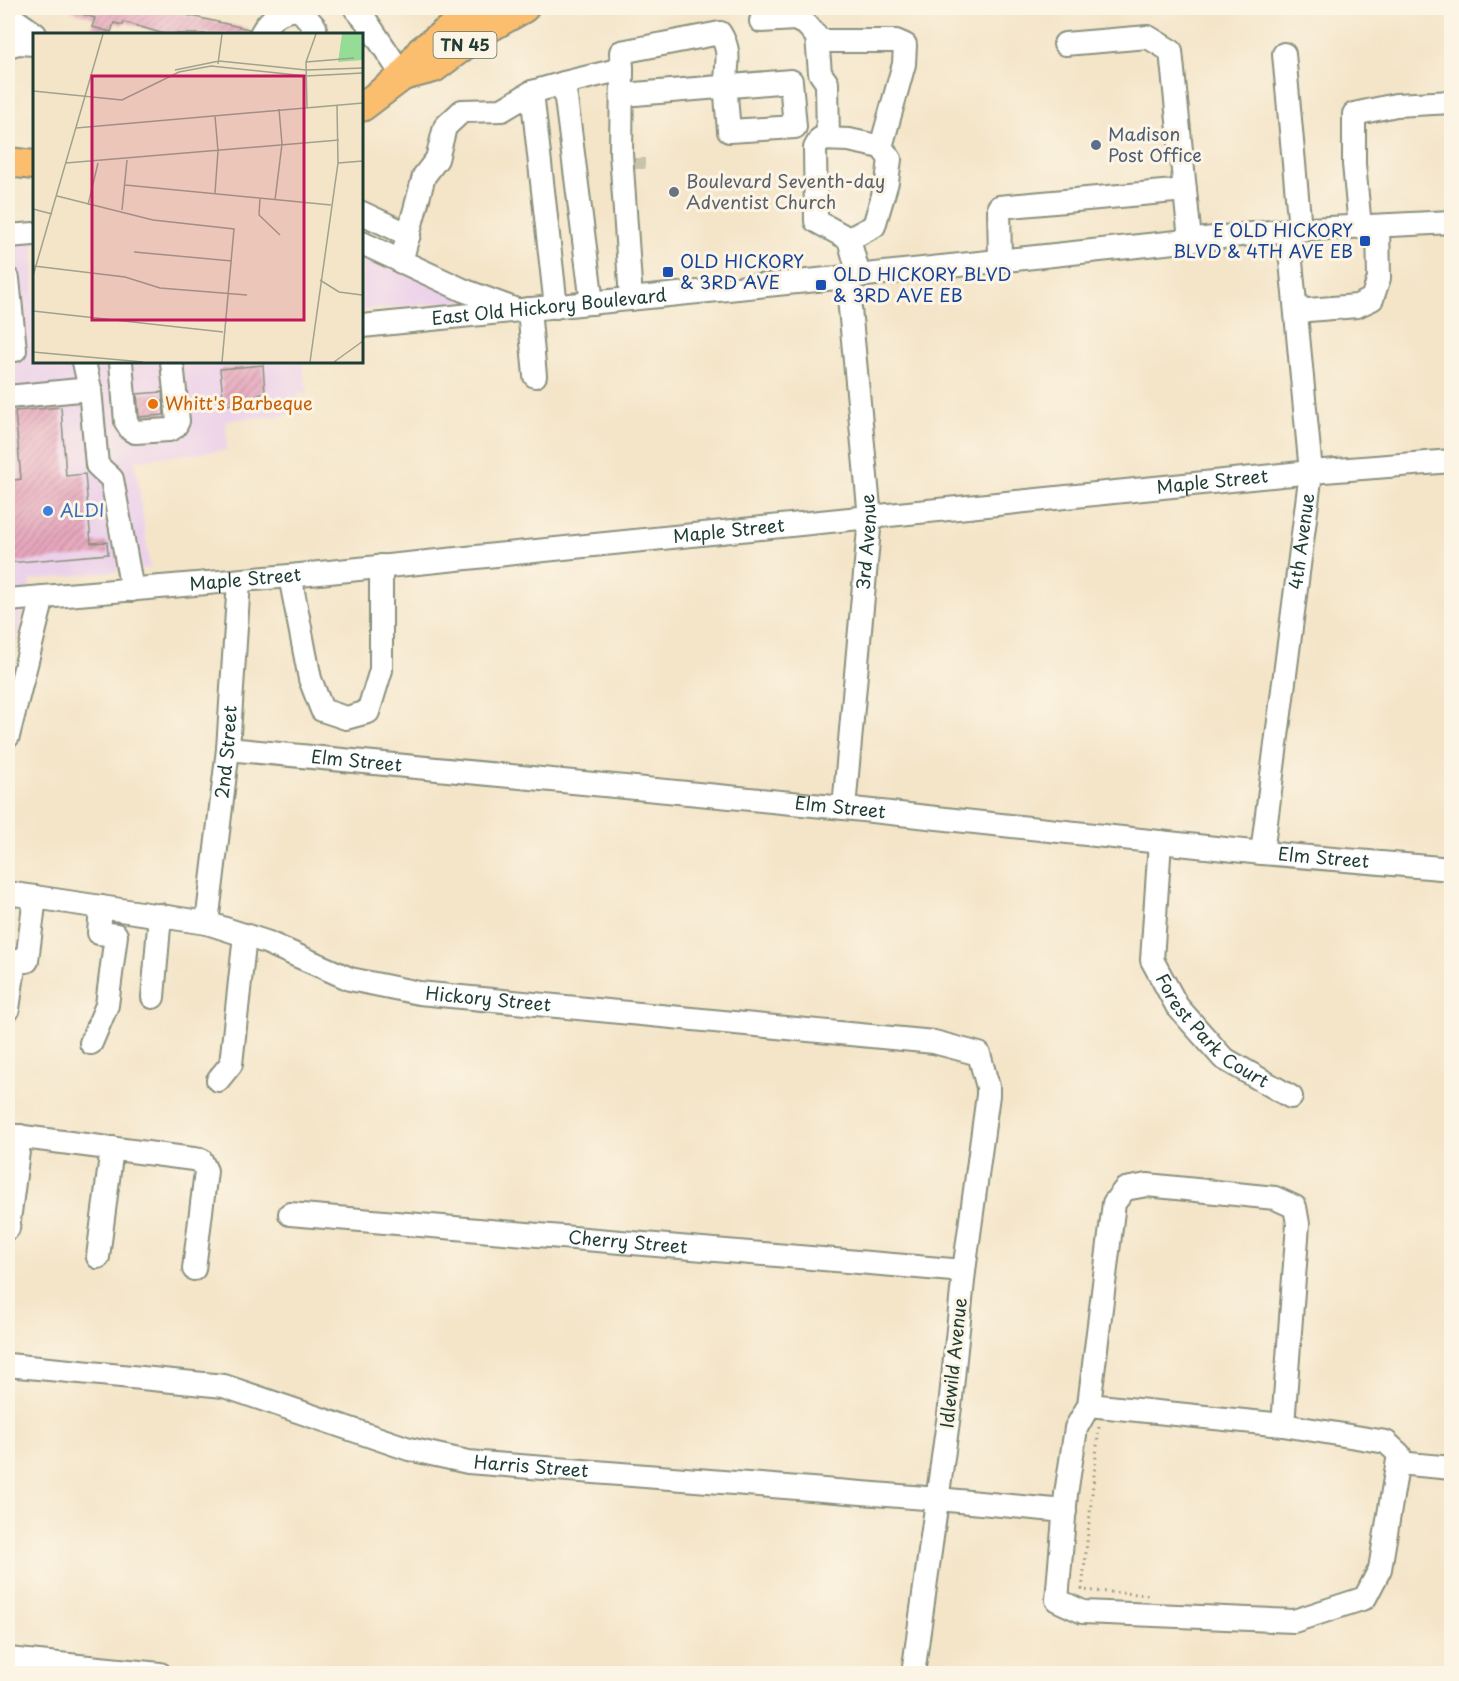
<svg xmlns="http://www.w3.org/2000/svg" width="1459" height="1681" font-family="'Playpen Sans',sans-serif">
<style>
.built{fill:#ecd1ea}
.building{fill:url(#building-hatch)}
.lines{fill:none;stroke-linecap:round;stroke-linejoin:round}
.minor-tunnel{stroke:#c9c3ab;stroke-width:22;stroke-dasharray:22 11;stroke-linecap:butt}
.minor-casing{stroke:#8a917e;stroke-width:26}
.major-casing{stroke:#8a917e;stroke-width:32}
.path{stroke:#8a917e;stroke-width:3;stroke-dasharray:1.5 4.5;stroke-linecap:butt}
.minor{stroke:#fff;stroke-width:22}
.major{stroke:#fbbd6e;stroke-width:28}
.service-dot{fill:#5c6f8a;stroke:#fcf5e5;stroke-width:2}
.worship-dot{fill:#6b7280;stroke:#fcf5e5;stroke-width:2}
.transit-dot{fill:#1a4fb4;stroke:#fcf5e5;stroke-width:2}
.food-dot{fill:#e8710a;stroke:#fcf5e5;stroke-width:2}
.shop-dot{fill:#3f7fe0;stroke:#fcf5e5;stroke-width:2}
.labels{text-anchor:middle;stroke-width:6;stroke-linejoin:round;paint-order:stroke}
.shield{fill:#fcf5e5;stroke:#617469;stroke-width:1.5}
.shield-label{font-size:16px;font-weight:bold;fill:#1f3d34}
.service-label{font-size:18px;fill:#4e5e75;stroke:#fcf5e5;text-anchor:start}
.worship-label{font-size:18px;fill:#5b616d;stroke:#fcf5e5;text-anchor:start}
.transit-label{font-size:18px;fill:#164399;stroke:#fcf5e5;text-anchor:start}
.street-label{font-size:18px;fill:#1f3d34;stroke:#fcf5e5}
.food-label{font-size:18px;fill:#c56008;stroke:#fcf5e5;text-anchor:start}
.shop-label{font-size:18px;fill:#366cbe;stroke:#fcf5e5;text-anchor:start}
.inset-road{fill:none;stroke:#9fa28d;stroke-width:1.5}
.view{fill:#c2185b;fill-opacity:0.15;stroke:#c2185b;stroke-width:3}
.inset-edge{fill:none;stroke:#1f3d34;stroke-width:3}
</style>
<defs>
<pattern id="building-hatch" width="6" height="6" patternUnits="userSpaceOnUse" patternTransform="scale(1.5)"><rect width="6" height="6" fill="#e7a7be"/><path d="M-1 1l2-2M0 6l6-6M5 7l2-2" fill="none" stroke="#bb899b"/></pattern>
</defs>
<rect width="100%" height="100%" fill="#fcf5e5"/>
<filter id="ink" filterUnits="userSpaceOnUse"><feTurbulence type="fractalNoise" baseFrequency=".0167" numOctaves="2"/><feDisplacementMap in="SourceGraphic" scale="12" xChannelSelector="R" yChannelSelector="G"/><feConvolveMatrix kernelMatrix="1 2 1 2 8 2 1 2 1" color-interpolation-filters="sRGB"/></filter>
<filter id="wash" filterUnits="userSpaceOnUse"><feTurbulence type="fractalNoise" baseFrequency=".008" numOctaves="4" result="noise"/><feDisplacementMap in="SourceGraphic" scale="24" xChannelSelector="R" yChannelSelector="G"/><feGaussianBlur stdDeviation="1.35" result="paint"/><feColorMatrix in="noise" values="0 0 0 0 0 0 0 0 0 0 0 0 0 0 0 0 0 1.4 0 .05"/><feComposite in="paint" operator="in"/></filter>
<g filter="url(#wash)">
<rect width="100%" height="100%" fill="#f4e5c9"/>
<g class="built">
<path d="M34 224V362H302L307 392 297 394 300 414 226 420 227 450 135 460 150 568 31 580 8 676V227Z"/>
<path d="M362 231 422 264 478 300 362 310Z"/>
</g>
<g id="blocks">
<g class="building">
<path d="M72 8H174L173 12 249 29 248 34H164L124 22 123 25 114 23 111 32 92 27 95 18 72 11Z"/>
<path d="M263 365 265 393 259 394 260 402 226 405V397H223L220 369Z"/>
<path d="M162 392 164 415 139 417 137 394Z"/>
<path d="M61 407 66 476 85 474 91 543 107 542 108 554 8 563V481L21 479 15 411Z"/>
</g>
</g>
</g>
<g filter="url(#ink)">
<use href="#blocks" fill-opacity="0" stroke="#8a917e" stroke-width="1.5"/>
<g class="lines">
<path class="minor-tunnel" d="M634 169V158"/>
<defs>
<g id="minor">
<path d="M302 8 300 10 315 27 311 34"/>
<path d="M355 8 367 22 403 76"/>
<path d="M8 15 35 34"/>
<path d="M761 21 795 19 807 25 817 37 820 73 827 83 828 139"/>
<path d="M261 34C269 19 282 8 300 10"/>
<path d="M818 41H896L905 45 904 64 881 147"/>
<path d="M1065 44 1148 37 1171 51 1190 240"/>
<path d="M8 46 19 43 34 44"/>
<path d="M1284 54 1300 229"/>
<path d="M622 69 621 52 720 33C733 54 725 66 726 88 726 103 728 117 729 131L795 127 791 81 623 95"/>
<path d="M564 83 622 69 621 153 631 299"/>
<path d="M362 213 409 235"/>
<path d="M1360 227 1354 164V114L1396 105 1452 102"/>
<path d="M8 236 34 234"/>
<path d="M849 239 874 226 887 182 890 159 881 147 849 140 820 139 815 148 816 221 849 239 859 276"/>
<path d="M362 243 463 290 514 309"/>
<path d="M1000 260 999 207 1185 190"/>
<path d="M401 262 424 176 437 159 445 127 462 111 502 110 532 92"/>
<path d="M8 279 15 350"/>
<path d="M556 307 532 92 564 83 592 303"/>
<path d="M529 309 535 376"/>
<path d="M1296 311 1357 306 1372 299 1379 278 1378 226"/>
<path id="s1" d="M362 326 847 277 1288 230 1452 222"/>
<path d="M84 362 90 389 97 465 112 479 132 590"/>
<path d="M121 362 126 422 131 430 135 432 169 430C175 428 176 426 178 421L172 362"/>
<path d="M8 397 90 389"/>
<path d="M290 576 310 679 322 710 346 718 368 712 381 670V566"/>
<path id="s2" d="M8 600 290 576 1311 472 1452 461"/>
<path d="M8 736 43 597"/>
<path id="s3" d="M228 749 844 808 1262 853 1452 869"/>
<path id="s4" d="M844 808 870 518 847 277"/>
<path id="s5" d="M1160 842 1152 960 1177 1006 1223 1058 1291 1097"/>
<path id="s6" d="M1262 853 1311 472 1288 230"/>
<path id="s7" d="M8 893 207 923 266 942 350 979 419 993 934 1042 979 1054 988 1087V1095L964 1271 950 1407 913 1674"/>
<path id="s8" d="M207 923 228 749 239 581"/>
<path d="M153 997 160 915"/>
<path d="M8 1009 15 960 27 961 35 897"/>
<path d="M91 1043 107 1005 116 935 99 933 101 907"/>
<path d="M218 1080 231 1064 245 935"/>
<path d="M8 1135 201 1160 206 1171 194 1269"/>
<path id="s9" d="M290 1214 964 1271"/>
<path d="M8 1228 20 1136"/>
<path d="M98 1257 112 1148"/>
<path id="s10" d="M8 1365 224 1386 409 1449 468 1462 938 1499 1065 1511"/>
<path d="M1089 1405 1283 1425 1298 1224 1295 1207 1275 1198 1147 1185 1125 1189 1114 1203 1089 1405 1076 1428 1066 1494 1057 1600 1083 1612 1294 1621 1365 1598 1380 1569 1399 1454 1386 1442 1283 1425"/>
<path d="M1398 1463 1452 1468"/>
<path d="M8 1659 160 1674"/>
</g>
<g id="major">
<path d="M403 76 434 68 485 30 524 8"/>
<path d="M362 107 403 76 421 51 464 18 481 8"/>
<path d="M8 162 34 165"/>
</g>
</defs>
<use href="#minor" class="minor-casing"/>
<use href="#major" class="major-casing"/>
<path class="path" d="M1099 1427 1082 1590 1151 1595"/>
<use href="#minor" class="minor"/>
<use href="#major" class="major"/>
</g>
</g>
<circle class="service-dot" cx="1096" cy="145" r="6"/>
<circle class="worship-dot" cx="674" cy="192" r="6"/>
<g class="transit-dot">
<rect x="1359" y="235" width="12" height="12" rx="3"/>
<rect x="662" y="266" width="12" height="12" rx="3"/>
<rect x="815" y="279" width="12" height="12" rx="3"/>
</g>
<circle class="food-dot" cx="153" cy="404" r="6"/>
<circle class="shop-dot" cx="48" cy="511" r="6"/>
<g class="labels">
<rect class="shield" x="433.5" y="32" width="63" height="26" rx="4.5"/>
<g class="shield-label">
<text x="465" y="51">TN 45</text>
</g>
<g class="service-label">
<text x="1108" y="141">Madison<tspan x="1108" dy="21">Post Office</tspan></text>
</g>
<g class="worship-label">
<text x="686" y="188">Boulevard Seventh-day<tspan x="686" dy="21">Adventist Church</tspan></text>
</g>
<g class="transit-label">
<text x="1353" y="237" text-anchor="end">E OLD HICKORY<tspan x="1353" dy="21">BLVD &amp; 4TH AVE EB</tspan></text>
<text x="680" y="268">OLD HICKORY<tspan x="680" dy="21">&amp; 3RD AVE</tspan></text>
<text x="833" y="281">OLD HICKORY BLVD<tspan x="833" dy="21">&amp; 3RD AVE EB</tspan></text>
</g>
<g class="street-label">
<text dy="6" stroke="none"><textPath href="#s1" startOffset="188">East Old Hickory Boulevard</textPath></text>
<text dy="6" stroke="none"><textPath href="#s2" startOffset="1210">Maple Street</textPath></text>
<text dy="6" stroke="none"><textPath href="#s2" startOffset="724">Maple Street</textPath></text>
<text dy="6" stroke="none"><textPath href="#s4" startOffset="267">3rd Avenue</textPath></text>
<text dy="6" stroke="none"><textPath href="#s6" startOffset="314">4th Avenue</textPath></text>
<text dy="6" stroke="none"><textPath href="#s2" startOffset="238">Maple Street</textPath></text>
<text dy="6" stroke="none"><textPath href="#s8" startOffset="172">2nd Street</textPath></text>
<text dy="6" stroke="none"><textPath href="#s3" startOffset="129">Elm Street</textPath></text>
<text dy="6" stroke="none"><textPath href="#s3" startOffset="615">Elm Street</textPath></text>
<text dy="6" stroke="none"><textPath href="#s3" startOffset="1101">Elm Street</textPath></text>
<text dy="6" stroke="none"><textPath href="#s7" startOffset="495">Hickory Street</textPath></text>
<text dy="6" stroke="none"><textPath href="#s5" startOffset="213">Forest Park Court</textPath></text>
<text dy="6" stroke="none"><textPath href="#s9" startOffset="339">Cherry Street</textPath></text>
<text transform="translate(954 1363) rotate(-84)" y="6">Idlewild Avenue</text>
<text dy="6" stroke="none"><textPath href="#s10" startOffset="536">Harris Street</textPath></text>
</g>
<g class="food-label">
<text x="165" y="410">Whitt's Barbeque</text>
</g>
<g class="shop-label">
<text x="60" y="517">ALDI</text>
</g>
</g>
<g transform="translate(33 33)">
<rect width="330" height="330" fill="#f4e5c9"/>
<path d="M309 1H330V27L305 29Z" fill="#95dd97"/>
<path d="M322 1H330V20H319Z" fill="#95dd97"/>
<path class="inset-road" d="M273 29 321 25M185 31 189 1M142 37 186 28 273 37 330 35M0 58 89 67 146 39 178 33 273 43 330 40M274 75 273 29 283 1M43 95 330 70M33 130 306 107M305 130 330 128M92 152 298 172M182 160 185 118 182 83M24 163 120 187 201 196 189 329M227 165 226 182 247 202M242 167 249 111 246 76M55 172 65 130M0 176 19 181M89 177 94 127M101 219 199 228M1 233 92 244 127 255 214 262M0 243 70 1M287 247 306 259 329 262M0 278 190 299M0 319 110 329M277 329 305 130 304 72M301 329 330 308"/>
<path class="view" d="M59 43H271V287H59Z"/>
<rect width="330" height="330" class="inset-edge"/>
</g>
<rect width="1459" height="1681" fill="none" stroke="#fcf5e5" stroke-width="30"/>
</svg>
